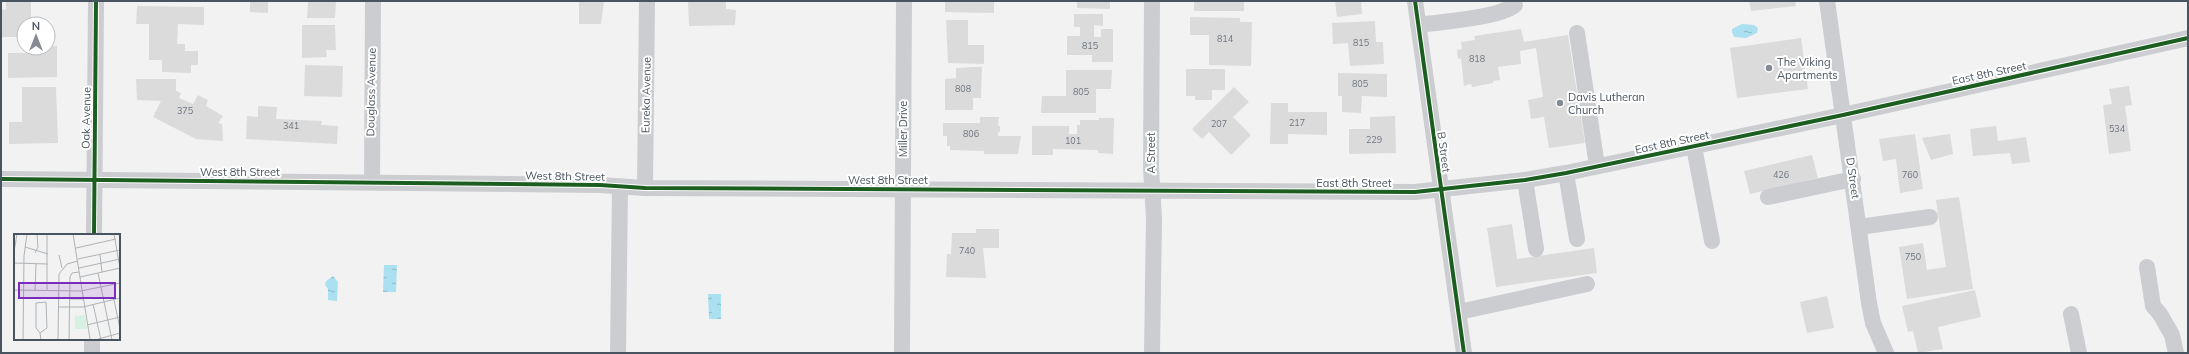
<svg xmlns="http://www.w3.org/2000/svg" width="2189" height="354" font-family="Mulish,sans-serif">
<style>
.water{fill:url(#water-ripples)}
.building{fill:#dbdbdc}
.lines{fill:none;stroke-linecap:round;stroke-linejoin:round}
.minor{stroke:#cbcdd0;stroke-width:16}
.cycleway-casing{stroke:#fff;stroke-width:6}
.cycleway{stroke:#1b5e20;stroke-width:4}
.poi-dot{fill:#848b92;stroke:#fff;stroke-width:1.5}
.labels{text-anchor:middle;stroke-width:4;stroke-linejoin:round;paint-order:stroke}
.number-label{font-size:9px;fill:#6e767f}
.poi-label{font-size:11px;fill:#48545f;stroke:#fff;text-anchor:start}
.street-label{font-size:11px;fill:#48545f;stroke:#fff}
.inset-road{fill:none;stroke:#aeb3b7;stroke-width:1}
.view{fill:#7b2cbf;fill-opacity:0.15;stroke:#7b2cbf;stroke-width:2}
.inset-edge{fill:none;stroke:#48545f;stroke-width:2}
</style>
<defs>
<pattern id="water-ripples" width="26" height="14" patternUnits="userSpaceOnUse"><rect width="26" height="14" fill="#aae0f0"/><path d="M2 4q2-2 4 0t4 0M15 11q2-2 4 0t4 0" fill="none" stroke="#8cb8c6"/></pattern>
</defs>
<rect width="100%" height="100%" fill="#f2f2f2"/>
<g class="water">
<path d="M1742 24 1754 25 1758 28 1757 33 1746 38 1734 37 1732 32V29Z"/>
<path d="M384 265H397L396 292H383Z"/>
<path d="M333 276 338 282 337 301 328 300V289L325 285 326 281Z"/>
<path d="M708 294H721V319H709Z"/>
</g>
<g class="building">
<path d="M6 1H31V24H24V37H1V9L6 10Z"/>
<path d="M250 1H268V13L250 12Z"/>
<path d="M308 1H336L335 18H307Z"/>
<path d="M579 1H604L601 24H579Z"/>
<path d="M688 1H726V9L736 10 735 25 689 26Z"/>
<path d="M945 1H994V13L945 12Z"/>
<path d="M1077 1H1110V9L1077 8Z"/>
<rect x="1194" y="1" width="50" height="10"/>
<path d="M1335 1H1361L1362 14 1337 17Z"/>
<path d="M1749 1H1795L1796 6 1751 11Z"/>
<path d="M137 6 204 7V25L178 24 177 44H185V51H198V65H191V73L162 72V60H149V24H136Z"/>
<path d="M1074 14H1103V26L1094 25V37H1101V29H1113V62H1092V55H1067V36H1080V27H1074Z"/>
<path d="M1190 17 1240 18V22H1252L1251 66 1209 65V35H1190Z"/>
<path d="M946 20H968V45H984V64L948 63Z"/>
<path d="M1375 21 1376 42H1383L1384 64 1350 66 1348 43 1333 44 1332 23Z"/>
<path d="M302 25H335L336 50H326L327 57 302 58Z"/>
<path d="M1521 29 1524 42 1568 35 1585 143 1549 148 1544 117 1531 119 1528 100 1543 97 1536 48 1520 51 1521 64 1498 67 1500 80 1493 81V83L1472 87 1471 84 1464 86 1461 58 1458 59 1457 50 1462 49 1461 42 1475 40 1474 36Z"/>
<path d="M1801 38 1808 89 1737 98 1730 48Z"/>
<path d="M48 46H57V77L8 78V53H28V48H48Z"/>
<path d="M305 65 343 66 342 97 304 96Z"/>
<path d="M973 67H982L981 98H973V110H945V79L956 78V68Z"/>
<path d="M1186 69H1225V90H1212V100H1195V96H1186Z"/>
<path d="M1066 70H1112L1111 89H1096V113H1041L1042 96H1066Z"/>
<path d="M1338 73 1387 74V97L1362 96 1361 113 1342 112V96H1338Z"/>
<path d="M136 79H176V91L181 93 179 98 193 104 198 95 208 100 206 106 223 116 218 123 222 124 223 141 196 139 153 117 161 101 137 100Z"/>
<path d="M2129 86 2132 105 2125 106 2131 151 2109 154 2103 105 2112 104 2109 89Z"/>
<path d="M22 87H56L58 143 9 144V122H22Z"/>
<path d="M1234 87 1249 102 1233 117 1251 135 1231 155 1209 132 1202 139 1192 129Z"/>
<path d="M1271 103H1288V112H1327V135L1288 134V144H1270Z"/>
<path d="M258 106 277 107 276 119 322 121 321 125 338 126 337 144 246 139 247 116 258 117Z"/>
<path d="M1395 116 1396 153 1349 154V129H1370V117Z"/>
<path d="M980 117H999L998 126H1000V132H998V136H1021L1018 154H984V151L950 150V146H947V136H943V123H980Z"/>
<path d="M1099 118H1114L1113 154 1098 153V150L1053 149V155H1032V126H1069V134H1077V125H1080V120H1099Z"/>
<path d="M1996 126 1998 141 2026 137 2030 162 2012 164 2010 153 1973 156 1970 129Z"/>
<path d="M1915 134 1923 189 1900 193 1896 159 1883 161 1879 139Z"/>
<path d="M1950 134 1953 154 1931 160 1922 138Z"/>
<path d="M1812 155 1818 178 1750 194 1744 171Z"/>
<path d="M1959 197 1973 289 1907 299 1899 247 1923 243 1927 270 1946 267 1936 200Z"/>
<path d="M1512 224 1517 259 1594 248 1597 273 1496 287 1487 228Z"/>
<path d="M976 229H999V248H983L986 278 946 277 947 254H951L952 233H976Z"/>
<path d="M1975 290 1981 317 1938 327 1943 349 1918 353 1913 331 1908 332 1902 306Z"/>
<path d="M1827 296 1834 328 1807 333 1800 302Z"/>
</g>
<g class="lines">
<g class="minor">
<path d="M1415 1 1464 353"/>
<path d="M1827 1 1869 303 1873 323 1886 353"/>
<path d="M1418 25C1440 22 1499 18 1515 5"/>
<path d="M1577 33 1597 166"/>
<path d="M1694 147 1712 241"/>
<path d="M1566 173 1577 239"/>
<path d="M1 179 600 185 645 188 1415 192 1525 180 1566 173 1843 115 2188 38"/>
<path d="M1525 180 1536 249"/>
<path d="M372 182 373 1"/>
<path d="M645 188 647 1"/>
<path d="M1768 197 1853 179"/>
<path d="M1859 227 1930 217"/>
<path d="M94 235 96 1"/>
<path d="M2147 267 2153 306 2160 314 2172 335 2176 353"/>
<path d="M1459 312 1587 284"/>
<path d="M2071 314 2079 353"/>
<path d="M92 353V339"/>
<path d="M618 353 620 187"/>
<path d="M902 353 904 1"/>
<path d="M1152 353 1154 218 1151 168 1152 1"/>
</g>
<defs>
<g id="cycleway">
<path d="M1415 1 1464 353"/>
<path d="M1 179 600 185 645 188 1415 192 1525 180 1566 173 1843 115 2188 38"/>
<path d="M94 235 96 1"/>
</g>
</defs>
<use href="#cycleway" class="cycleway-casing"/>
<use href="#cycleway" class="cycleway"/>
</g>
<g class="poi-dot">
<circle cx="1769" cy="68" r="4"/>
<circle cx="1560" cy="103" r="4"/>
</g>
<g class="labels">
<g class="number-label">
<text x="1225" y="42">814</text>
<text x="1361" y="46">815</text>
<text x="1090" y="49">815</text>
<text x="1477" y="62">818</text>
<text x="1360" y="87">805</text>
<text x="963" y="92">808</text>
<text x="1081" y="95">805</text>
<text x="185" y="114">375</text>
<text x="1297" y="126">217</text>
<text x="1219" y="127">207</text>
<text x="291" y="129">341</text>
<text x="2117" y="132">534</text>
<text x="971" y="137">806</text>
<text x="1374" y="143">229</text>
<text x="1073" y="144">101</text>
<text x="1781" y="178">426</text>
<text x="1910" y="178">760</text>
<text x="967" y="254">740</text>
<text x="1913" y="260">750</text>
</g>
<g class="poi-label">
<text x="1777" y="66">The Viking<tspan x="1777" dy="13">Apartments</tspan></text>
<text x="1568" y="101">Davis Lutheran<tspan x="1568" dy="13">Church</tspan></text>
</g>
<g class="street-label">
<text transform="translate(1989 73) rotate(-12)" y="4">East 8th Street</text>
<text transform="translate(371 92) rotate(-89)" y="4">Douglass Avenue</text>
<text transform="translate(646 95) rotate(-89)" y="4">Eureka Avenue</text>
<text transform="translate(86 118) rotate(-89)" y="4">Oak Avenue</text>
<text transform="translate(903 129) rotate(-90)" y="4">Miller Drive</text>
<text transform="translate(1672 142) rotate(-12)" y="4">East 8th Street</text>
<text transform="translate(1444 152) rotate(82)" y="4">B Street</text>
<text transform="translate(1151 153) rotate(-90)" y="4">A Street</text>
<text x="240" y="176">West 8th Street</text>
<text transform="translate(565 176) rotate(1)" y="4">West 8th Street</text>
<text transform="translate(1853 178) rotate(82)" y="4">D Street</text>
<text x="888" y="184">West 8th Street</text>
<text x="1354" y="187">East 8th Street</text>
</g>
</g>
<g transform="translate(14 234)">
<rect width="106" height="106" fill="#f2f2f2"/>
<path d="M71 81 73 95H61V82Z" fill="#d6f1e1"/>
<path class="inset-road" d="M33 0V57M59 0 76 105M100 0 106 34M11 13 34 20M62 14 102 5M0 18 3 0M21 19 24 13 23 0M45 21 48 34M86 21 88 38M64 25 106 16M0 29 34 30M65 34 106 25M84 39 98 106M66 43 106 34M0 56 67 57 106 49M21 57 22 30M55 65H69M100 66 106 95M79 70 87 106M44 73H69L106 64M73 91 106 83M26 99 33 94 32 68 22 69V94L26 99 27 106M9 106 10 22 13 0M44 106 45 40 53 30 64 27M55 106 56 43 58 39 65 38M81 106 106 99"/>
<path class="view" d="M5 49H101V64H5Z"/>
<rect width="106" height="106" class="inset-edge"/>
</g>
<rect width="2189" height="354" fill="none" stroke="#48545f" stroke-width="4"/>
<g transform="translate(36 36)"><circle r="19" fill="#ffffff" stroke="#b6bbbf"/>
<path d="M0-3L7 15L0 10L-7 15Z" fill="#848b92"/>
<text y="-6" font-size="11" font-weight="bold" text-anchor="middle" fill="#48545f">N</text>
</g>
</svg>
